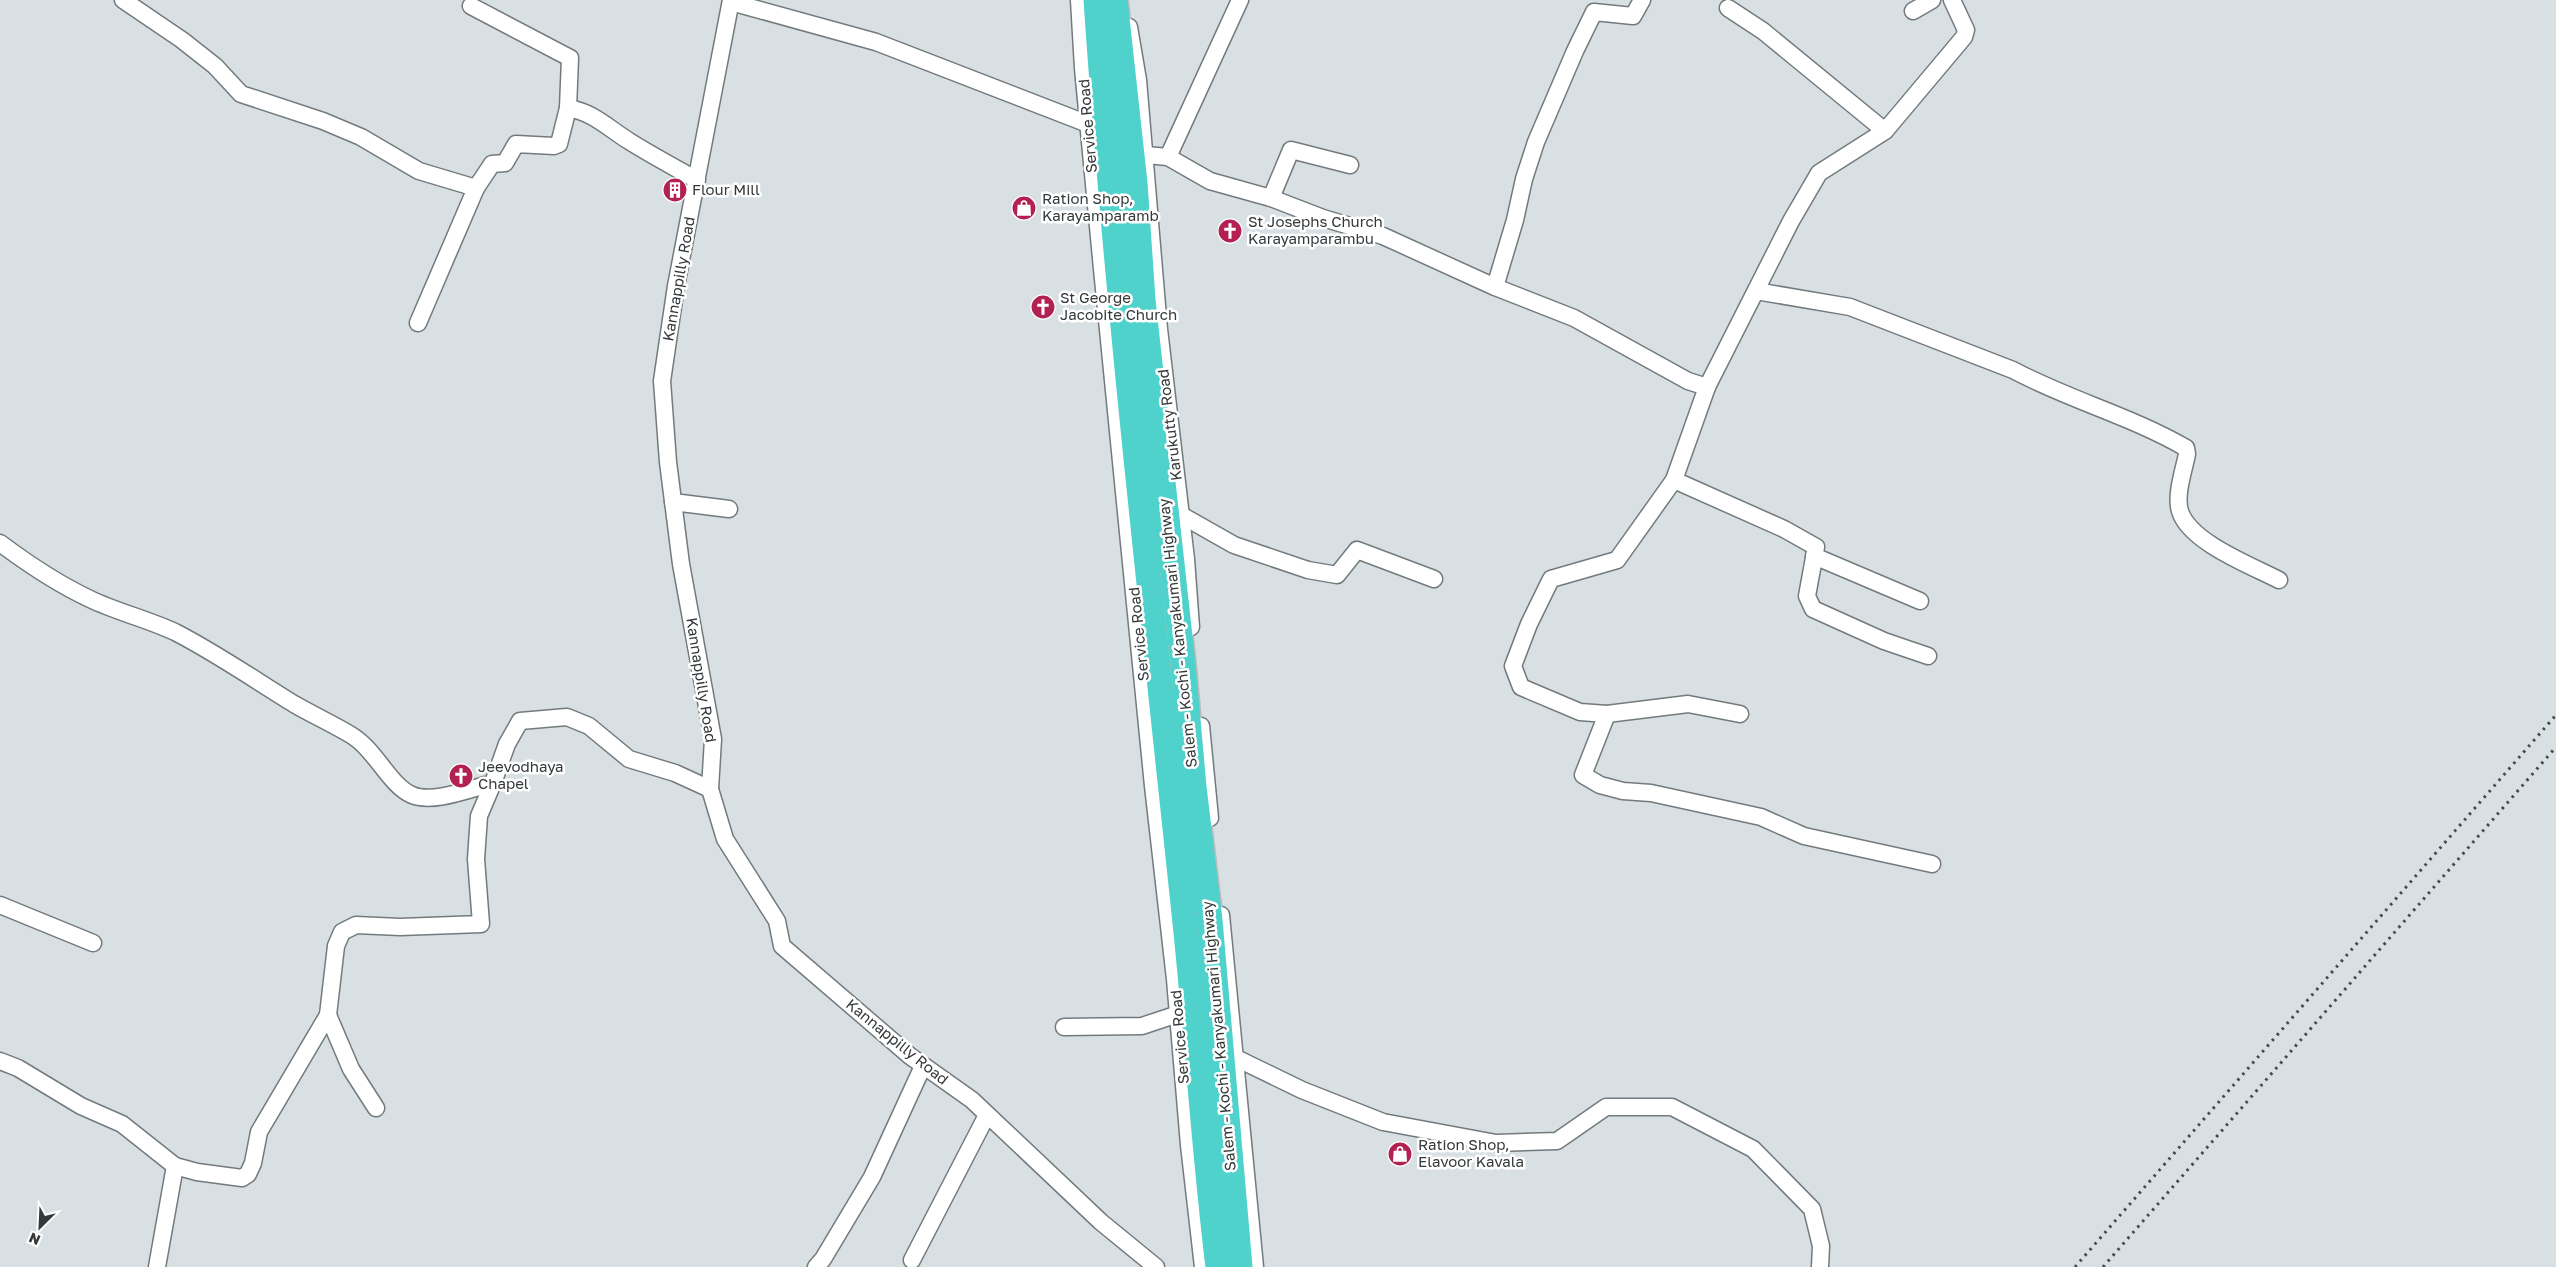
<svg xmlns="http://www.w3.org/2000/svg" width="2556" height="1267" font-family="'Golos Text',sans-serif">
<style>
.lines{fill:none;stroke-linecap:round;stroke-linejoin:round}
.minor-casing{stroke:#737a7d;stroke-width:19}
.highway-casing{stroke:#babbbc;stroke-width:28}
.minor{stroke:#fff;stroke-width:16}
.highway{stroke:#4fd2cc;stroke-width:25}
.rail{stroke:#464a4b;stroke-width:3;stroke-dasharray:2.5 5;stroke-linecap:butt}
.labels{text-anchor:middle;stroke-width:5;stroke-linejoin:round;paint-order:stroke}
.street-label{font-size:15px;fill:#343839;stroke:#fff}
.poi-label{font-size:15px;fill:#343839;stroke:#fff;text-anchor:start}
</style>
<rect width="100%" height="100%" fill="#d8e0e3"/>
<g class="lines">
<defs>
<g id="minor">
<path d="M123 0 182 40 215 66 241 94 323 121 361 137 419 171 476 188 492 164 505 163 516 144 554 146 559 144 568 108C593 112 608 128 629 141 651 155 674 167 697 180"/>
<path d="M731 0 676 286 662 381 668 462 681 564 713 739 710 789 725 839 777 921 782 946 910 1056 972 1100 1101 1222 1156 1267"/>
<path d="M1079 0 1083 68 1102 269 1153 786 1175 979 1189 1145 1203 1267"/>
<path d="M731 2 876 42 1088 124"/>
<path d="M471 6 570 58 568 108"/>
<path d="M1728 8 1763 31 1885 131"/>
<path d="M1913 11 1932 0"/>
<path d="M1129 27 1138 80 1159 329 1186 559 1191 627"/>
<path d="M1146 155 1168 157 1210 181 1271 198 1323 218 1383 236 1495 287 1574 318 1688 381 1707 387 1791 221 1819 173 1885 131 1964 37 1966 30 1952 0"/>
<path d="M1168 157 1240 0"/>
<path d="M1271 198 1291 150 1350 165"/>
<path d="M1495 287 1515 220 1524 179 1536 142 1575 51 1594 12 1633 16 1642 0"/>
<path d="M1756 291 1850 307 2013 370C2069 400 2131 416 2186 448L2187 454C2184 470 2175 495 2180 511 2189 542 2252 566 2279 580"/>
<path d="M418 323 476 188"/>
<path d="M1707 387 1674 480 1617 560 1551 579 1529 624 1513 666 1521 687 1580 712 1607 714 1688 704 1740 714"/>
<path d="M1674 480 1784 529 1816 547 1807 596 1813 609 1884 641 1928 656"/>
<path d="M673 502 729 509"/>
<path d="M1181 515 1234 545 1308 570 1337 575 1357 550 1434 579"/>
<path d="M0 543C28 564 58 584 90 599 117 612 147 619 175 632 216 653 255 680 294 704 313 715 333 724 351 735 376 750 389 785 412 795 433 804 472 788 493 783L507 744 520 721 567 717 589 726 629 759 675 773 710 789"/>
<path d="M1814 556 1920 601"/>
<path d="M1607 714 1583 775 1600 785 1623 791 1651 793 1761 817 1804 836 1932 864"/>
<path d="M1201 726 1210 818"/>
<path d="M0 905 93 943"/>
<path d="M1221 915 1255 1267"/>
<path d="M328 1015 351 1069 376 1108"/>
<path d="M1064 1027 1142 1026 1178 1014"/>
<path d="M1236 1058 1302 1090 1383 1122 1496 1143 1557 1141 1606 1107H1672L1753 1149 1812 1209 1821 1246 1820 1267"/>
<path d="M0 1061 18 1068 81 1106 122 1124 175 1166 197 1172 242 1178 248 1174 253 1163 259 1132 328 1015 336 946 342 932 356 925 400 927 481 924 476 859 479 816 493 783"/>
<path d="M912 1260 987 1115"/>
<path d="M157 1267 175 1166"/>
<path d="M816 1267 823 1259 872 1177 923 1066"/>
</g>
<g id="highway">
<path d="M1096 0C1117 309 1153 616 1185 923 1197 1038 1204 1153 1218 1267"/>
<path d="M1115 0 1135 183 1143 300 1183 664 1194 787 1210 920 1240 1267"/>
</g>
</defs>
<use href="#minor" class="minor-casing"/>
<use href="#highway" class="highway-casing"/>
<use href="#minor" class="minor"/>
<use href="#highway" class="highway"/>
<g class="rail">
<path d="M2075 1267 2556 715"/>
<path d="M2103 1267 2556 747"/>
</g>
</g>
<defs>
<symbol id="building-disc" viewBox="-11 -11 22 22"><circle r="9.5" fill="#b22151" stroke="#fff"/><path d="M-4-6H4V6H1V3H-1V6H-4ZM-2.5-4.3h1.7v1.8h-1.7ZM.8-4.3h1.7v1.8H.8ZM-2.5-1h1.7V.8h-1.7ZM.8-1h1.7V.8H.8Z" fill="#fff"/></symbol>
<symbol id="shop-disc" viewBox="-11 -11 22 22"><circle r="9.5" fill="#b22151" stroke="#fff"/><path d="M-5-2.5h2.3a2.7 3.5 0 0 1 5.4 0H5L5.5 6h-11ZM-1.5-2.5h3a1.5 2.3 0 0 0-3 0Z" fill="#fff"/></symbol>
<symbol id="church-disc" viewBox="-11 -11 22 22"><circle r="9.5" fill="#b22151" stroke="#fff"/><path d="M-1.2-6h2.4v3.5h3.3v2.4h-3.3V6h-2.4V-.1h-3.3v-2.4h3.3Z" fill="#fff"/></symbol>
</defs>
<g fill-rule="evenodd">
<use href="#building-disc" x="661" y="176" width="28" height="28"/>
<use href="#shop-disc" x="1010" y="194" width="28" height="28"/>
<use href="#church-disc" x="1216" y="217" width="28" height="28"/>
<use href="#church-disc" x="1029" y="293" width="28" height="28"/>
<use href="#church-disc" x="447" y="762" width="28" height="28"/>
<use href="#shop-disc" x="1386" y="1140" width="28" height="28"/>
</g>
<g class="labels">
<g class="street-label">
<text transform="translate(1088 126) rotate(-95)" y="5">Service Road</text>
<text transform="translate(679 279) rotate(-80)" y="5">Kannappilly Road</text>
<text transform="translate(1170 425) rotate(-97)" y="5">Karukutty Road</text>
<text transform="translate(1178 633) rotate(-96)" y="5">Salem - Kochi - Kanyakumari Highway</text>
<text transform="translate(1139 634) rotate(-96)" y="5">Service Road</text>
<text transform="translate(701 680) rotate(81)" y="5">Kannappilly Road</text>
<text transform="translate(1219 1036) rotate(-95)" y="5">Salem - Kochi - Kanyakumari Highway</text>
<text transform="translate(1180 1037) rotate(-95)" y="5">Service Road</text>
<text transform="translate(897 1042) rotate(39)" y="5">Kannappilly Road</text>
</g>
<g class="poi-label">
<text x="692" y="195">Flour Mill</text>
<text x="1042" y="204">Ration Shop,<tspan x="1042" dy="17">Karayamparamb</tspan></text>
<text x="1248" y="227">St Josephs Church<tspan x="1248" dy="17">Karayamparambu</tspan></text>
<text x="1060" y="303">St George<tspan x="1060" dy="17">Jacobite Church</tspan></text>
<text x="478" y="772">Jeevodhaya<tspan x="478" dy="17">Chapel</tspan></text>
<text x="1418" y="1150">Ration Shop,<tspan x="1418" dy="17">Elavoor Kavala</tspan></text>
</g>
</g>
<g transform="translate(40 1227) rotate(204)" stroke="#ffffff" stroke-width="4" paint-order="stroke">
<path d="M0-4L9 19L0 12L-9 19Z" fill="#343839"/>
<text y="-8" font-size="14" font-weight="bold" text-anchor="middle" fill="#343839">N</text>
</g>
</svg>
